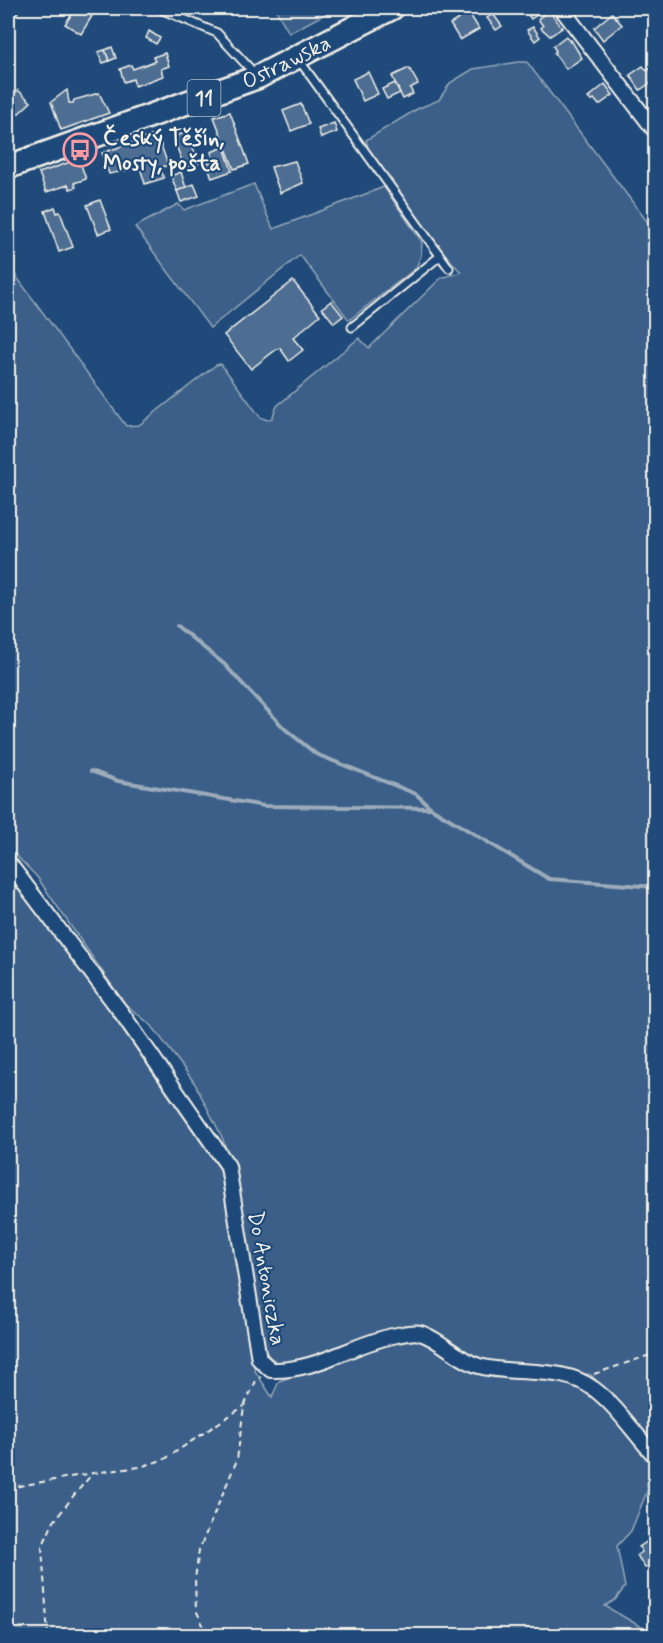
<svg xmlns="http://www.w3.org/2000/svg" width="663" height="1643" font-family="Mynerve,sans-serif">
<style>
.green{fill:#3a5f88;stroke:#97a8b8;stroke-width:1.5}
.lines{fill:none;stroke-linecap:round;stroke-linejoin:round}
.stream{stroke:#9cacbb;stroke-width:4}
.building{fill:#4d6e92;stroke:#f4f1e8;stroke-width:1.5}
.lane-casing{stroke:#f4f1e8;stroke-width:11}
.street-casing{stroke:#f4f1e8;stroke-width:18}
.primary-casing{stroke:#f4f1e8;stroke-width:27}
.path{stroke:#f4f1e8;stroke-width:2;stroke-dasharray:6 4.5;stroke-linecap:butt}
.lane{stroke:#1f4a7a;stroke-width:7}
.street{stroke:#1f4a7a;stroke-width:14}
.primary{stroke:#1f4a7a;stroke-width:22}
.labels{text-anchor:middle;stroke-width:4.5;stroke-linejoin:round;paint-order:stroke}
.shield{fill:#1f4a7a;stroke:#b4bfc7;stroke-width:1.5}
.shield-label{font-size:21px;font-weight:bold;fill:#f4f1e8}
.street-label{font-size:22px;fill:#f4f1e8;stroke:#1f4a7a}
.poi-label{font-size:22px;font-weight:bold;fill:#f4f1e8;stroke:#1f4a7a;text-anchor:start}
</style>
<rect width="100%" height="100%" fill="#1f4a7a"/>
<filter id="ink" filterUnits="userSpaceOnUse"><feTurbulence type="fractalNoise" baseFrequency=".0167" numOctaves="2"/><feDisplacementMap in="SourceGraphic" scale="12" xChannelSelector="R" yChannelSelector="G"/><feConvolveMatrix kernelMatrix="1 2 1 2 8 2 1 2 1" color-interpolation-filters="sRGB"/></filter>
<g filter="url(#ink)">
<g class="green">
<path d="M275 8H327L329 12 289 33Z"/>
<path d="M518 62H527L655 232V1445L591 1375 559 1369 595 1395 655 1463V1491L647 1484 648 1489 631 1531 617 1546 625 1587 615 1600 605 1606 655 1635H8V888L17 877 220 1169 255 1371 272 1397 279 1381 398 1339 408 1325C379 1329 297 1376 274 1360 264 1354 263 1343 261 1332L236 1179 222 1137 194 1082 152 1026 124 1003 37 877 8 847V265L126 426 139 425 216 365 221 364 260 417 267 420 272 418 277 406 359 338 369 348 441 278 461 272 443 252 369 151 366 140 417 109 439 100 450 83 473 69Z"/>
<path d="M254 184 273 229 384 187 422 242 421 256 416 268 349 320 300 255 210 328 135 227 178 204 184 210Z"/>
</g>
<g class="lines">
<g class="stream">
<path d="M177 626 224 664 285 729 316 754 416 794 431 808 549 879 656 887"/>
<path d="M91 771 118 781 264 806 431 808"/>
</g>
</g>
<g class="building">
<path d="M76 8 92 16 81 34 65 24Z"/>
<path d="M533 8H547L531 19 526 12Z"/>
<path d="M549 10 562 28 550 36 541 28 543 26 538 19Z"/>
<path d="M469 13 479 29 460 40 450 24Z"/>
<path d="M612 13 622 25 603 40 594 28Z"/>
<path d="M493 14 502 26 496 30 487 18Z"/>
<path d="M533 27 540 37 535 41 527 30Z"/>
<path d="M149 31 160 38 156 44 146 38Z"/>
<path d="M566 36 570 42 571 40 582 58 566 69 554 53 556 51 553 46Z"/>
<path d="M112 47 116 58 109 61 105 50Z"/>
<path d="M105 50 109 61 103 63 98 52Z"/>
<path d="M165 53 169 66 161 69 163 76 135 86 133 79 124 82 120 69 131 65 133 69 155 61 153 57Z"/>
<path d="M643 66 647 71 650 68 653 73 656 71V79L640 90 630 75Z"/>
<path d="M409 68 418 84 410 88 413 94 403 99 392 76Z"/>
<path d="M368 72 378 94 363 101 353 79Z"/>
<path d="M395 83 400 93 387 99 382 89Z"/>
<path d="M605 84 613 95 599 105 594 99 591 101 588 98Z"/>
<path d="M18 90 31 102 18 114 9 105 13 100 10 98Z"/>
<path d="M67 90 69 103H73L74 100 99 93 109 113 61 130 51 102Z"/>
<path d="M301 104 309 124 291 131 283 111Z"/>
<path d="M230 112 249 164 234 169 214 117Z"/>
<path d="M334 123 337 132 321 138 318 129Z"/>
<path d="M187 132 199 163 185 169 173 137Z"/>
<path d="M157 134 168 165 160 168 164 178 145 184 139 164 129 167 130 170 109 174 102 153Z"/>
<path d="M224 147 232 171 212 178 207 163 214 161 211 152Z"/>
<path d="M79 159 86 179 74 183 76 187 70 189 68 185 46 192 39 173Z"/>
<path d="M295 161 303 183 280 193 271 167Z"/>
<path d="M181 172 186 188 177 191 171 176Z"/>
<path d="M194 184 199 196 181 202 177 191Z"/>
<path d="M100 200 111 229 98 234 87 205Z"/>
<path d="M55 207 57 213 60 212 73 247 59 252 45 211Z"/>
<path d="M293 281 320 315 293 338 303 350 289 361 280 348 277 349 251 369 224 335Z"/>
<path d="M331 301 343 316 334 323 322 308Z"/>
<path d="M648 1541 652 1546 656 1543V1568L653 1569 650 1565 645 1568 637 1555 642 1552 639 1547Z"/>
</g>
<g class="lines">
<defs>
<g id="lane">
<path d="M158 8 217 33 254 73"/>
<path d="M8 16 15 8"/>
<path d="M299 60 449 268"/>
<path d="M352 327 440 256"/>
</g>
<g id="street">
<path d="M561 8 656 132"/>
<path d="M8 862 121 1012 228 1166 259 1359 271 1370C316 1372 353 1343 397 1335 403 1334 414 1331 420 1333 439 1338 458 1360 479 1366 517 1376 563 1365 594 1389 618 1407 635 1435 656 1457"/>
</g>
<path id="primary" d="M8 167 258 77 392 8"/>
</defs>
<use href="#lane" class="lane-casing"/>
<use href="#street" class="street-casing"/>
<use href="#primary" class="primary-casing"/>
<g class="path">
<path d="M594 1374 656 1353"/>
<path d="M8 1488 93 1473"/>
<path d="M48 1636 42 1547 53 1523 74 1495 93 1473 140 1467 165 1459 244 1406"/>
<path d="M208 1636 196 1610 195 1579 199 1550 237 1460 244 1406 256 1381 261 1377"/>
</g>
<use href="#lane" class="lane"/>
<use href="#street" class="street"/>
<use href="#primary" class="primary"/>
</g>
</g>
<defs>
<symbol id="bus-ring" viewBox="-11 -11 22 22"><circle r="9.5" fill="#1f4a7a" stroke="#ff9aa2" stroke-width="1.5"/><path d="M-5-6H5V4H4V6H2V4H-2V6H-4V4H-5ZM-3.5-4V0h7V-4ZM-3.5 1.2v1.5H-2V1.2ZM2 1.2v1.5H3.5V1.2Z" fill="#ff9aa2"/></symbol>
</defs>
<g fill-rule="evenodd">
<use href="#bus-ring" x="61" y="131" width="38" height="38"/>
</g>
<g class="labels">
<rect class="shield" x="187.5" y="80" width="33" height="36" rx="4.5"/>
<g class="shield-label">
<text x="204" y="105">11</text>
</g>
<g class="street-label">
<text transform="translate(286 61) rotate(-26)" y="8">Ostrawska</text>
<text transform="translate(268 1278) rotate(80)" y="8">Do Antoniczka</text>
</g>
<g class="poi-label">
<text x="103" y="145">Český Těšín,<tspan x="103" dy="25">Mosty, pošta</tspan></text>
</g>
</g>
<rect width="663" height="1643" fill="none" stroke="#1f4a7a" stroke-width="30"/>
<rect x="15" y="15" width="633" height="1613" fill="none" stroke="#f4f1e8" stroke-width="2" filter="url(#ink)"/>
</svg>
